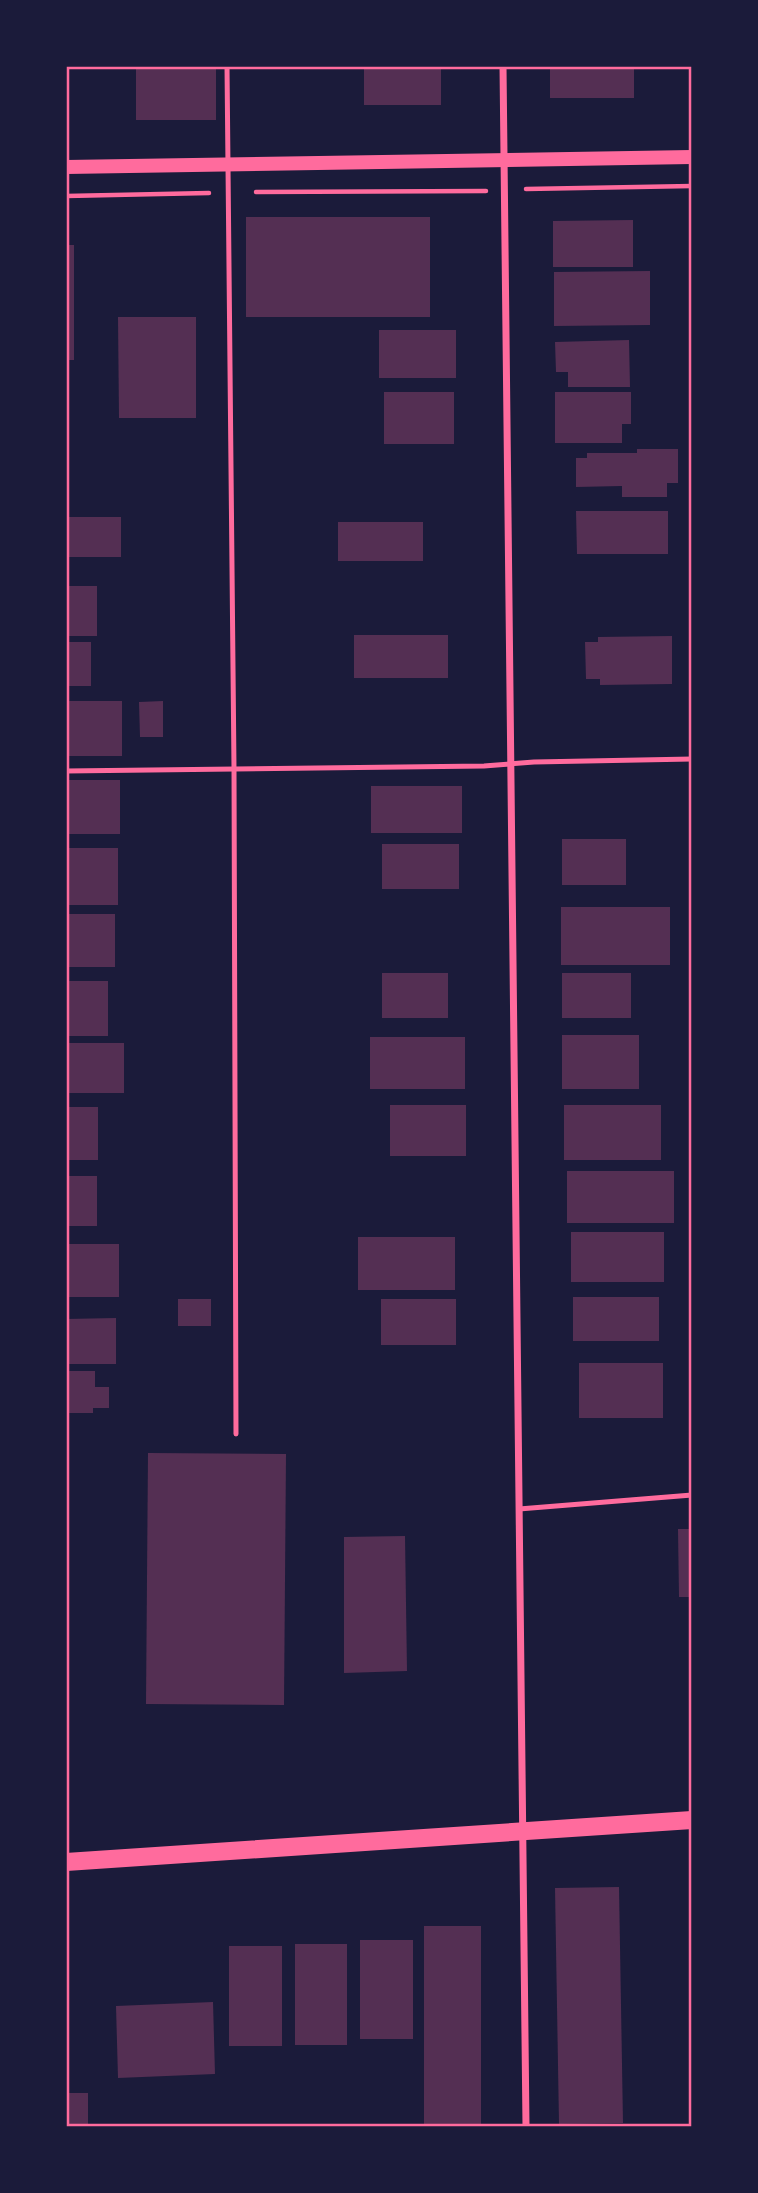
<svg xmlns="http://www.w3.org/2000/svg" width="758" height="2193" font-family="'PT Sans Narrow',sans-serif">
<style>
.building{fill:#542f53}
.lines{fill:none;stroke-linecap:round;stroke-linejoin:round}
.path{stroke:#ff6b9d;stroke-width:4.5}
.service{stroke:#ff6b9d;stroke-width:5}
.minor{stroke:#ff6b9d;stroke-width:7}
.secondary{stroke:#ff6b9d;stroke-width:14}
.primary{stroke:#ff6b9d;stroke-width:18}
.neatline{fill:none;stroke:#ff6b9d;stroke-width:2.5}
</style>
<rect width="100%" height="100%" fill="#1b1b3a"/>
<g class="building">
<rect x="136" y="66" width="80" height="54"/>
<rect x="364" y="66" width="77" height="39"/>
<rect x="550" y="66" width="84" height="32"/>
<rect x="246" y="217" width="184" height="100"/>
<path d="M633 220V267H553V221Z"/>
<rect x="66" y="245" width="8" height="115"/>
<path d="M650 271V325L554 326V272Z"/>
<path d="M118 317H196V418H119Z"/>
<rect x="379" y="330" width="77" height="48"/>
<path d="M629 340 630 387H568V372H556L555 342Z"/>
<rect x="384" y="392" width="70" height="52"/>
<path d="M555 392H631V424H622V443H555Z"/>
<path d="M637 449H678V483H667V497H622V486L576 487V458H587V453H637Z"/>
<path d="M576 511H668V554H577Z"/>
<rect x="66" y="517" width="55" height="40"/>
<rect x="338" y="522" width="85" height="39"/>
<rect x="66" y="586" width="31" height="50"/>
<rect x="354" y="635" width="94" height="43"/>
<path d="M672 636V684L600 685V679H586L585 642H598V637Z"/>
<rect x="66" y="642" width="25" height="44"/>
<rect x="66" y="701" width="56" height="55"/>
<path d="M163 701V737H140L139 702Z"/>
<rect x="66" y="780" width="54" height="54"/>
<rect x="371" y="786" width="91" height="47"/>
<rect x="562" y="839" width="64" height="46"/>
<rect x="382" y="844" width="77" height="45"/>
<rect x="66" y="848" width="52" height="57"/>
<rect x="561" y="907" width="109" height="58"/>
<rect x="66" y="914" width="49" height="53"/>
<rect x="382" y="973" width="66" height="45"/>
<rect x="562" y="973" width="69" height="45"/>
<rect x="66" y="981" width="42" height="55"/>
<rect x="562" y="1035" width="77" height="54"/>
<rect x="370" y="1037" width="95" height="52"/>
<rect x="66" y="1043" width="58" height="50"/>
<rect x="390" y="1105" width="76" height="51"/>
<rect x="564" y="1105" width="97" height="55"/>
<rect x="66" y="1107" width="32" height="53"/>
<rect x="567" y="1171" width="107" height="52"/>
<rect x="66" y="1176" width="31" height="50"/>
<rect x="571" y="1232" width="93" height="50"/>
<rect x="358" y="1237" width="97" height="53"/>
<rect x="66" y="1244" width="53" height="53"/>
<rect x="573" y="1297" width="86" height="44"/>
<rect x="178" y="1299" width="33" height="27"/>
<rect x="381" y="1299" width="75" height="46"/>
<path d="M116 1318V1364H66V1319Z"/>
<rect x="579" y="1363" width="84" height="55"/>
<path d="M66 1371H95V1387H109V1408H93V1413H66Z"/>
<path d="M148 1453 286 1454 284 1705 146 1704Z"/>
<path d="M678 1529H692V1597H679Z"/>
<path d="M405 1536 407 1671 344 1673V1537Z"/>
<path d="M619 1887 623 2123 559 2124 555 1888Z"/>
<rect x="424" y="1926" width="57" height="198"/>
<rect x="360" y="1940" width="53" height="99"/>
<rect x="295" y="1944" width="52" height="101"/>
<rect x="229" y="1946" width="53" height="100"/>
<path d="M213 2002 215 2074 118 2078 116 2006Z"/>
<rect x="66" y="2093" width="22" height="33"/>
</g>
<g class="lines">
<g class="path">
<path d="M526 189 692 186"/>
<path d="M256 192 486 191"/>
<path d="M66 196 209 193"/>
</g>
<g class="service">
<path d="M227 66 234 768 236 1434"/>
<path d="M66 771 484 766 534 762 692 759"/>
<path d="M519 1509 692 1495"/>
</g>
<path class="minor" d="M503 66 526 2126"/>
<path class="secondary" d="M66 167 692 157"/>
<path class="primary" d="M66 1862 692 1820"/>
</g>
<rect width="758" height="2193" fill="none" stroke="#1b1b3a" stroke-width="136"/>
<rect x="68" y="68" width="622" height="2057" class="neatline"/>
</svg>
